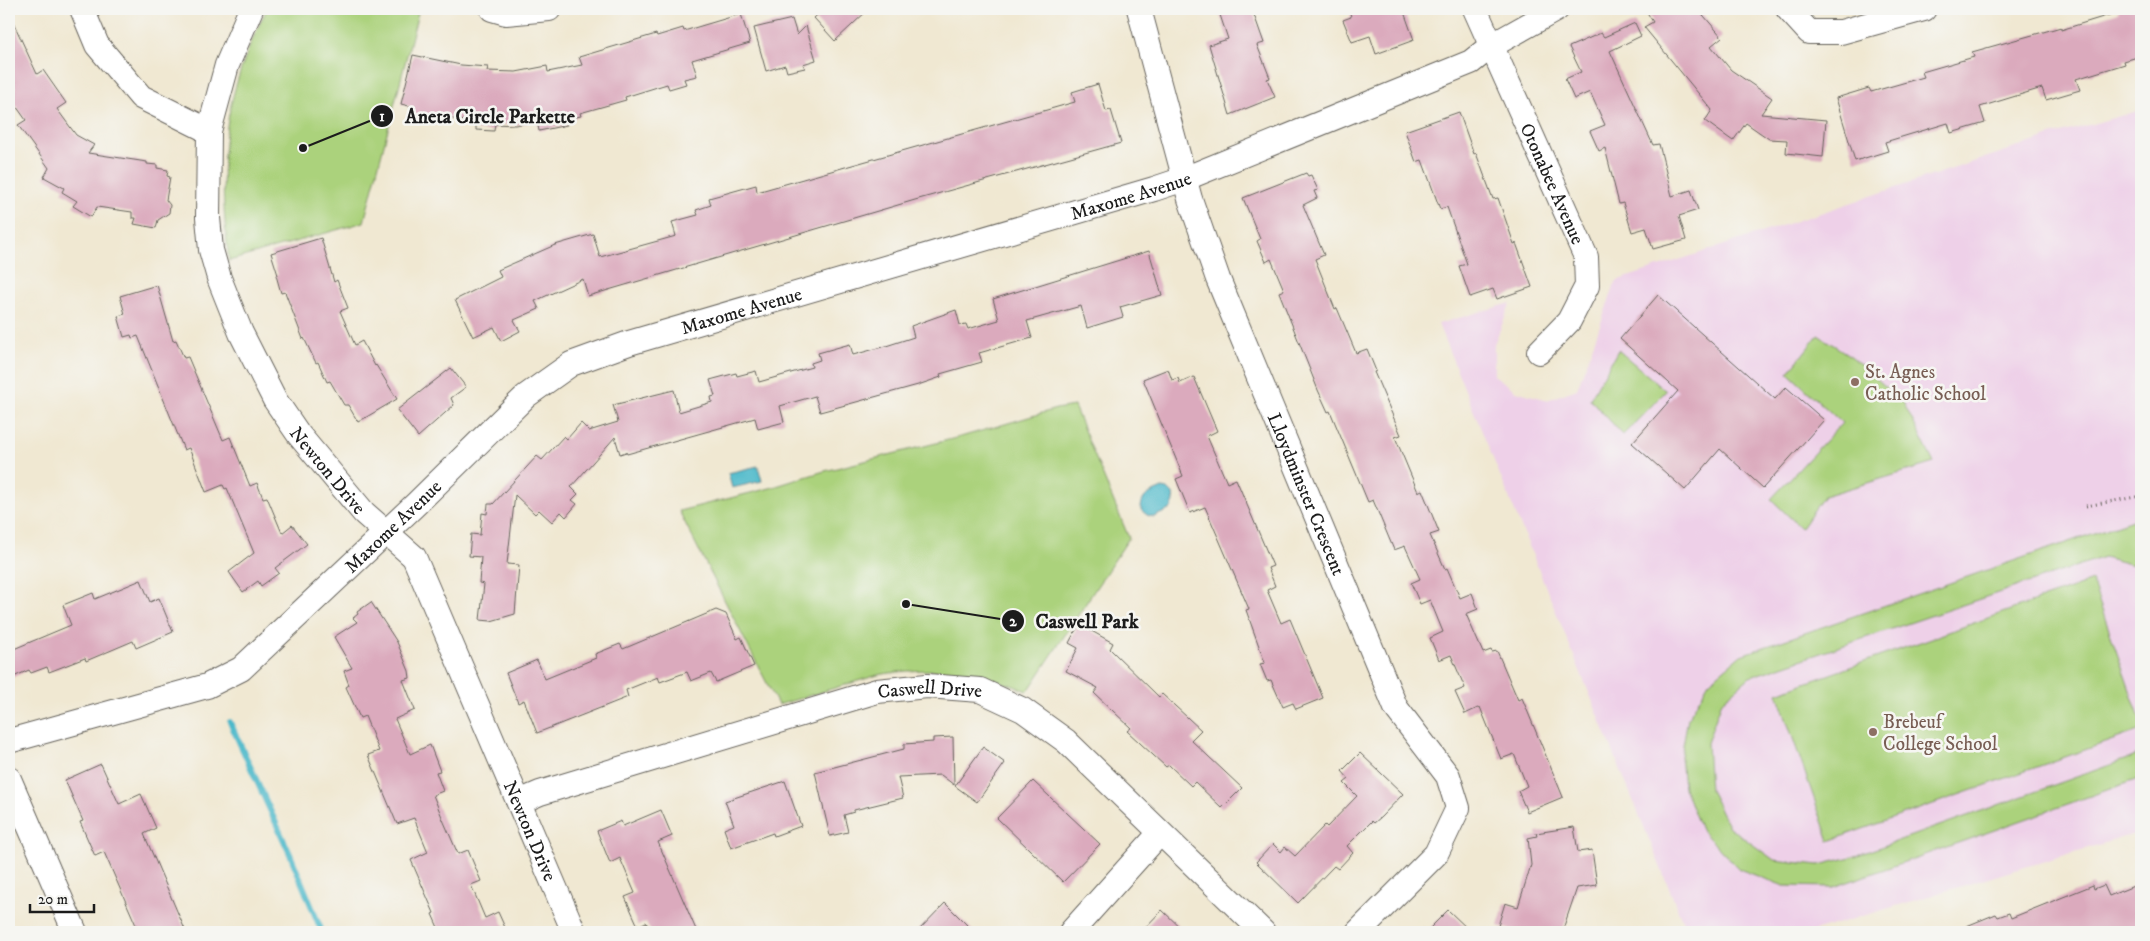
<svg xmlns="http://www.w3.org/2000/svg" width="2150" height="941" font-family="'IM FELL DW Pica',serif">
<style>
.built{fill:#eed0e8}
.green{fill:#abd27c;stroke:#64774c}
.water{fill:#4eb9ca;stroke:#356a73}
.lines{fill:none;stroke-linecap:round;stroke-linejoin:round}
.stream{stroke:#4eb9ca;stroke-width:6}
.building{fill:#dbaabd}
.minor-casing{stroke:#66635c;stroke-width:26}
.path{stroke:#66635c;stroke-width:3;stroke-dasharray:1 4;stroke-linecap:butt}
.minor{stroke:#fff;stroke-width:24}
.education-dot{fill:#8d6e63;stroke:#f6f6f2;stroke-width:2}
.labels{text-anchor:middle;stroke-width:5;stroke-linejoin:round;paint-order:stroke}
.street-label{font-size:19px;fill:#1c1c1c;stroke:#f6f6f2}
.education-label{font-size:19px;fill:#785e54;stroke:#f6f6f2;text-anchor:start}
.leader{fill:none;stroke:#1c1c1c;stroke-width:2}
.callout-dot{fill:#1c1c1c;stroke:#f6f6f2;stroke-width:2}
.mark-label{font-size:15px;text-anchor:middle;font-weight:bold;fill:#fff}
.callout-label{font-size:20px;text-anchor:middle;font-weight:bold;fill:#1c1c1c;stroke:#f6f6f2;stroke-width:5;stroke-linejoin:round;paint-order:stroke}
</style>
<rect width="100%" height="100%" fill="#f6f6f2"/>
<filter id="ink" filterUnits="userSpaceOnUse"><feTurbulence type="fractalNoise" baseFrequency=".02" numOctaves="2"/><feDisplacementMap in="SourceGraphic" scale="10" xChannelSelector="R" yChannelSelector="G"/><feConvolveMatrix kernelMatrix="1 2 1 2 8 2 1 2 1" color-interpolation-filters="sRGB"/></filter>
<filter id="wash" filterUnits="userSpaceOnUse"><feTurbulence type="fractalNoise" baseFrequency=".0096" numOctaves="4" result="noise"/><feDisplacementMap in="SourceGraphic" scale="20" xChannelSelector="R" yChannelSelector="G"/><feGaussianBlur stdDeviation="1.12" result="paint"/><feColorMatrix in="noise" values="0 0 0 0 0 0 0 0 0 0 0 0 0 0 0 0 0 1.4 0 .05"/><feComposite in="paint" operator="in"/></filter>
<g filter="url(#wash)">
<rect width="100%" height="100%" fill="#f0e8d2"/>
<path class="built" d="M2141 110V832L1810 932H1687L1438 324 1511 303 1494 344V375L1516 391 1547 400 1577 389 1616 281 2054 135Z"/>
<g class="green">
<path d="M267 9H419L364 222 229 261C217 162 221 99 267 9Z"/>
<path d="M1818 335 1852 357 1903 402 1934 463 1824 496 1801 528 1771 499 1842 423 1788 373Z"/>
<path d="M1618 350 1666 391 1623 435 1590 399Z"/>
<path d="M1074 406 1129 538 1030 688 1027 691C977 671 931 665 878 675L778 705 679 511 770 488 821 472 964 436 1056 409Z"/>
<path d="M2141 517V567L2104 557 1750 677 1722 701 1707 743 1710 790 1729 827 1774 860 1819 865 1855 856 2141 754V778L1834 887 1784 886 1739 869 1701 830 1684 788 1681 756 1688 718 1709 682 1741 655Z"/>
<path d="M2092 581 2141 722V730L1829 841 1777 693Z"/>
</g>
<g class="water">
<path d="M758 466 762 481 732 488 728 473Z"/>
<path d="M1162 488 1168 489 1173 494 1174 502 1171 509 1154 517 1147 515 1141 510C1141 495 1149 494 1162 488Z"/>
</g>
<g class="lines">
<path class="stream" d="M230 722 290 854 322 932"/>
</g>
<g id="blocks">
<g class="building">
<path d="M824 9H869L835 41 814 18Z"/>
<path d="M1218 9H1252L1264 43 1257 45 1270 78 1267 79 1275 97 1230 115 1209 45 1228 39Z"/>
<path d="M1349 9H1403L1414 40 1376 54 1370 36 1352 42 1343 20 1351 17Z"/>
<path d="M1645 9H1698L1722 37 1711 46 1731 70 1772 98 1761 114 1826 120 1823 157 1786 153 1787 140 1769 139 1746 123 1733 141 1705 121 1712 110 1644 27 1653 22Z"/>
<path d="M2118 9H2141V56L2124 61 2125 64 2076 79 2080 90 2046 100 2042 88 1980 107 1985 123 1951 133 1948 123 1885 142 1888 151 1855 161 1836 98 1869 88 1871 92 1924 77 1922 72 1974 57 1972 52 2061 27V30L2119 12Z"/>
<path d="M9 13 37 74 43 70 66 103 57 109 76 135 94 145 88 153 147 162V164L157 165V168L168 170 167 176 170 177 166 200 170 205 169 213 158 220 156 228 134 224 136 218H132V212L97 207 91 217 73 206 77 201 62 192 64 188 44 177 49 168 18 125 26 120 9 96 16 89 9 75Z"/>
<path d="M741 14 750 43 692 60 697 76 684 79 686 84 669 89 667 84 625 97 626 100 580 113 581 116 566 119 567 125 539 131 537 121 515 125 495 124 494 131 476 130V123L431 115 430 119 411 114 413 107 401 104 413 55 461 65 488 67 487 71 516 72 547 66 548 72 582 65 579 57 656 34 657 36 683 28 684 31Z"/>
<path d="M792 19 797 35 806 26 816 60 803 64 805 68 787 72 785 65 766 71 754 28Z"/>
<path d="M1635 23 1641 36 1610 51 1653 145 1659 144 1672 196 1691 190 1698 210 1679 216 1686 240 1653 249 1646 228 1632 232 1623 203 1619 204 1605 148 1599 151 1590 131 1605 125 1590 92 1574 99 1565 79 1581 72 1569 47 1601 33 1604 37Z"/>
<path d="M1098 84 1106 111 1111 110 1121 143 915 200 588 296 583 279 535 301 539 309 514 320 520 331 501 341 494 327 473 337 455 300 501 277 498 270 555 245 593 234 600 257 676 236 672 222 698 215 696 210 711 205 709 198 756 185 757 192 1075 102 1072 92Z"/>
<path d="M1459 112 1474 154 1476 153 1493 199 1498 198 1514 244 1516 243 1532 287 1497 299 1493 289 1470 297 1459 266 1467 264 1447 207 1440 209 1422 160 1416 162 1405 131Z"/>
<path d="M1306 173 1308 176 1311 175 1318 190 1314 191 1317 198 1303 205 1324 255 1315 259 1335 309 1337 308 1356 353 1367 349 1376 371 1374 372 1401 435 1395 437 1418 492 1422 490 1439 532 1430 535 1445 569 1447 568 1460 598 1472 593 1478 609 1466 614 1483 653 1491 650 1492 652 1497 651 1518 700 1522 698 1563 797 1527 812 1518 791 1527 786 1514 754 1501 759 1480 707 1465 714 1455 692 1465 688 1451 655 1439 660 1430 638 1443 632 1430 600 1420 604 1411 583 1420 579 1405 546 1394 550 1373 500 1368 502 1330 411 1328 412 1318 390 1279 292 1284 290 1271 259 1266 262 1257 241 1260 239 1243 198Z"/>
<path d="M321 238 334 282 337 280 348 308 340 311 355 345 362 341 375 366 376 365 397 399 358 422 348 405H344L330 381 327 382 318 362 316 363 304 338 303 339 285 292 281 293 276 275H278L271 253Z"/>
<path d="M1149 251 1162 295 1120 307 1123 317 1087 328 1081 306 1027 321 1032 338 979 353 982 362 940 374 941 377 918 385 820 412 815 396 780 406 784 422 758 429 755 418 627 454 626 452 620 454 615 437 571 487 578 494 572 500 577 504 566 517 561 512 552 522 539 510 535 514 515 495 507 564 519 565 515 614 491 621 480 620 484 584 479 583 481 557 469 556 471 534 480 535 482 513 487 514 488 504H493L537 456 542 460 564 436 567 439 581 423 589 431 618 422 613 405 674 390 679 412 712 402 711 397 715 396 710 380 736 373 737 376 756 371 759 382 812 367 811 363 820 360 818 353 850 344 853 355 886 346 914 337 911 326 956 310 960 325 966 324 968 329 999 320 993 299Z"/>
<path d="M157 285 173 341 176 340 184 358 188 357 223 440 230 437 250 486 257 483 263 498 267 497 282 533 292 525 307 544 275 568 279 573 261 586 258 581 243 592 229 572 254 553 227 488 225 489 223 485 206 492 189 448 184 450 138 336 132 338 131 335 124 337 118 316 125 314 120 296Z"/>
<path d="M1658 295 1775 399 1786 387 1824 420 1763 488 1720 449 1685 490 1632 443 1678 391 1620 339Z"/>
<path d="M451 368 466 387 451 398 454 405 418 437 397 410Z"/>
<path d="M1168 369 1172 380 1178 378 1180 383 1194 377 1217 431 1207 436 1227 483 1236 479 1273 566 1268 568 1275 586 1267 590 1281 623 1290 619 1323 698 1296 709 1293 703 1283 707 1271 680 1267 681 1260 664 1265 663 1246 610 1249 609 1205 507 1190 513 1176 479 1183 476 1143 379Z"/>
<path d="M141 580 150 602 159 598 173 632 136 648 133 641 86 661 85 658 49 672 47 667 31 673 29 670 9 679V651L71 625 63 605 93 593 95 599Z"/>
<path d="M371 602 397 642 409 671 410 678 403 680 415 710 395 719 410 754 430 745 440 771 436 772 443 791 433 795 444 822 458 854 468 850 481 881 471 885 485 918 498 912 507 932H440L432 914 434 913 411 860 428 852 414 818 397 824 368 755 379 751 365 716 360 718 346 687 349 685 344 671 352 668 334 637 357 622 353 618 358 614 357 612Z"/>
<path d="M716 610 726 614 737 639 741 637 754 666 716 682 711 673 691 681 687 672 660 682 658 677 626 690 628 697 537 733 524 700 518 703 506 673 537 660 545 679 596 658 595 654 620 644 623 649Z"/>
<path d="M1079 624 1113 643 1110 649 1159 697 1162 694 1201 730 1191 740 1242 788 1222 808 1195 782 1191 786 1169 765 1166 767 1127 731 1131 728 1094 693 1098 688 1066 671 1078 648 1069 643Z"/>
<path d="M953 737 954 785 941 775 898 777 903 798 854 810V812L844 815 848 832 830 836 815 772 904 749V744L933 742V738Z"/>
<path d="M983 747 1005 763 977 802 955 786Z"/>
<path d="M1360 753 1403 794 1381 817 1374 823 1372 821 1347 846 1353 853 1338 869 1334 866 1298 903 1256 862 1273 844 1281 852 1285 847 1295 856 1325 825 1327 827 1357 796 1344 783 1349 779 1342 771Z"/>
<path d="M101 764 119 804 141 794 156 828 144 834 186 932H139L104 852 95 856 80 822 83 821 65 780Z"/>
<path d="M785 781 801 826 774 836 773 833 731 848 724 829 734 825 725 801Z"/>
<path d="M1033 781 1100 844 1063 882 997 818Z"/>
<path d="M661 810 672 836 658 842 697 932H651L646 922 638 926 625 897 635 893 620 858 610 863 597 831 621 821 623 826Z"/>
<path d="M1574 827 1578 852 1592 850 1597 885 1577 888 1562 932H1517L1498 926 1505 903 1518 907 1531 865 1528 838 1537 836 1536 833Z"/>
<path d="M2141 883V932H1952L1996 914 1998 917 2009 913 2011 918 2093 885 2094 889 2104 885 2109 896Z"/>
<path d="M945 903 974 932H917Z"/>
<path d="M1162 910 1185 932H1141Z"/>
<path d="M1448 910 1471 932H1426Z"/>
</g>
</g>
</g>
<g filter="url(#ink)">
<use href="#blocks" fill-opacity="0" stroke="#66635c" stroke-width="1"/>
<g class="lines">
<defs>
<g id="minor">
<path d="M82 9 97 45 141 97 209 131"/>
<path id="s1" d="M251 9 227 65 209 131 208 218 211 250 219 278 241 333 275 400 299 435 364 513 414 557 574 932"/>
<path d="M492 9 506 13 549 9"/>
<path id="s2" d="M1139 9 1190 199 1218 279 1396 708 1448 776 1458 808 1436 854 1358 932"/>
<path id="s3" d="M1475 9 1586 257 1587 286 1569 321 1539 352"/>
<path d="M1788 9 1809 32H1841L1924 9"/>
<path id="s4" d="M9 741 207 686 241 669 416 504 526 396 571 364 629 343 1154 189 1184 179 1471 62 1491 46 1557 9"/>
<path d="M9 779 75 932"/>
<path id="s5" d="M519 802 540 793 877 691 927 686 980 690 1023 710 1066 741 1263 932"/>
<path d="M1071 932 1160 833"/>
</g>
</defs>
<use href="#minor" class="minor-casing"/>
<path class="path" d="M2086 506 2141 496"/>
<use href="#minor" class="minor"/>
</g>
</g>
<g class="education-dot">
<circle cx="1855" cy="382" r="5"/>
<circle cx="1873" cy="732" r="5"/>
</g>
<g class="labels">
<g class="street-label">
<text dy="7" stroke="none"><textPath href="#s3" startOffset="191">Otonabee Avenue</textPath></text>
<text dy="7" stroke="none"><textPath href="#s4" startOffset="1278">Maxome Avenue</textPath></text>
<text dy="7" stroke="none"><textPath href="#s4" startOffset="872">Maxome Avenue</textPath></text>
<text dy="7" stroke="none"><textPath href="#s1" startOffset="500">Newton Drive</textPath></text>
<text dy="7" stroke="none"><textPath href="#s2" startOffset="514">Lloydminster Crescent</textPath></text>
<text dy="7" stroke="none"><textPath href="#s4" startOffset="452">Maxome Avenue</textPath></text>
<text dy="7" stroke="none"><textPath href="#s5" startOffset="428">Caswell Drive</textPath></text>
<text dy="7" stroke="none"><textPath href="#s1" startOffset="920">Newton Drive</textPath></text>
</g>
<g class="education-label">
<text x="1865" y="378">St. Agnes<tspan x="1865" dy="22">Catholic School</tspan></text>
<text x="1883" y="728">Brebeuf<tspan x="1883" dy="22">College School</tspan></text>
</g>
</g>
<path class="leader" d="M303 148L382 116M906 604L1013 621"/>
<g class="callout-dot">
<circle cx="303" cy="148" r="5"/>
<circle cx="906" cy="604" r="5"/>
<circle cx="382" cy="116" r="12"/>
<circle cx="1013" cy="621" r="12"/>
</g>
<g class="mark-label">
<text x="382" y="121">1</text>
<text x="1013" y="626">2</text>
</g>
<g class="callout-label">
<text x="490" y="123">Aneta Circle Parkette</text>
<text x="1087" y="628">Caswell Park</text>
</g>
<rect width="2150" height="941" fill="none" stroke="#f6f6f2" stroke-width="30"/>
<path d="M30 904v8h64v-8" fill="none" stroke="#1c1c1c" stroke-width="2.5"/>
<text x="38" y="904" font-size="15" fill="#1c1c1c" stroke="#f6f6f2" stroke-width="4" paint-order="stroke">20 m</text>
</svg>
